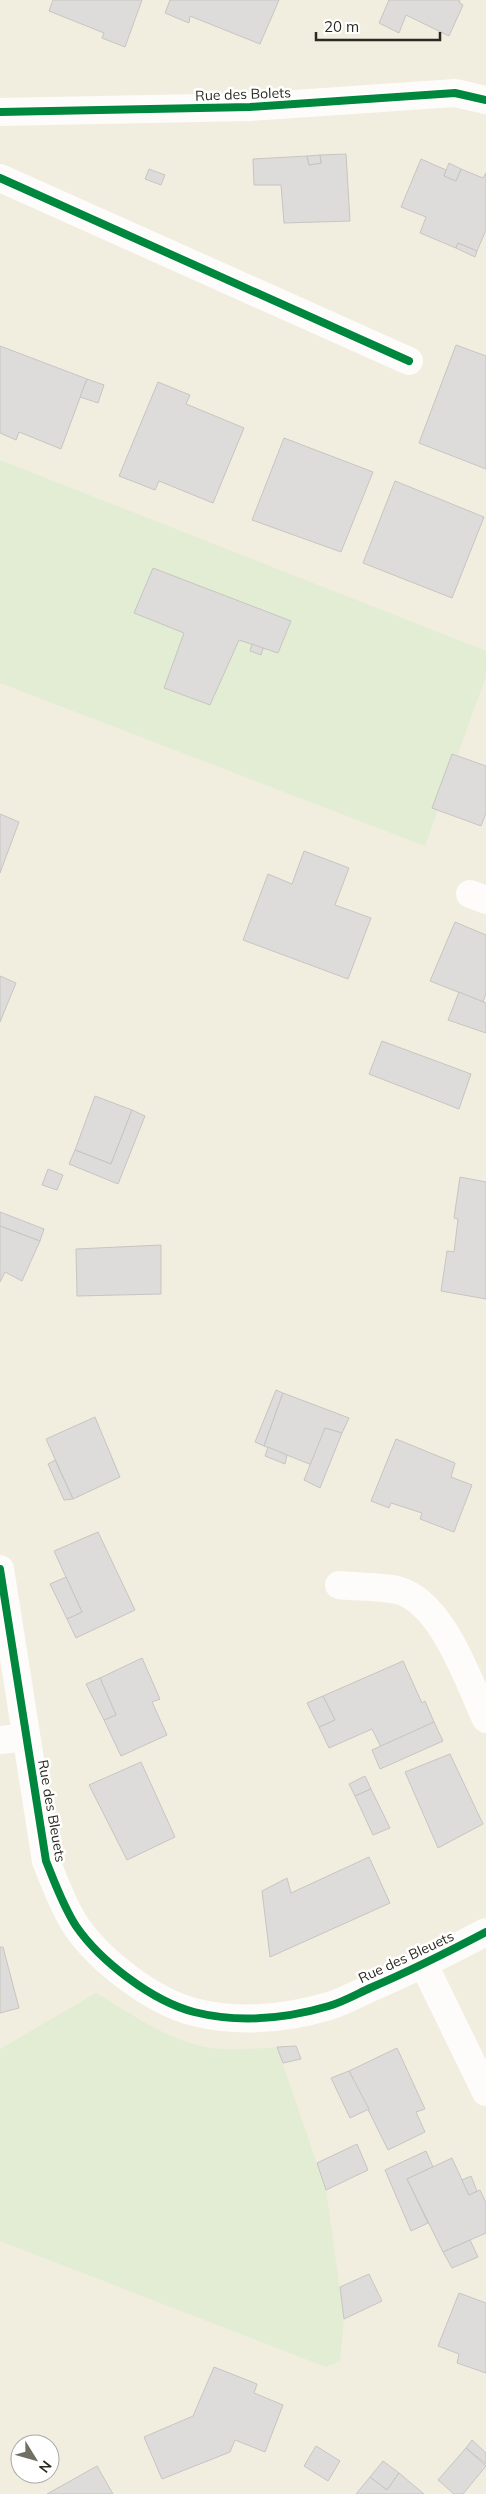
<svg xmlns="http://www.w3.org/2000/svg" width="486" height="2494" font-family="Mulish,sans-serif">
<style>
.green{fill:#e2edd3}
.building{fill:#dedcda;stroke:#c7c5c2}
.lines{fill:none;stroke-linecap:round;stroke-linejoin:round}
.minor{stroke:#fdfcfa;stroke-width:28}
.cycleway-casing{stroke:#fff;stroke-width:11}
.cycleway{stroke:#00873e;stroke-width:8}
.labels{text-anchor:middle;stroke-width:5;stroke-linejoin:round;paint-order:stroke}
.street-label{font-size:14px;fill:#2c2a20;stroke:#fff}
</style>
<rect width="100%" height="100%" fill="#f1eedf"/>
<g class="green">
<path d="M0 460 486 651V676L425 846 0 683Z"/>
<path d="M96 1993C127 2012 161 2035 196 2045 221 2052 251 2049 277 2047L326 2190 344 2319 340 2361 326 2367 0 2241V2049Z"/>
</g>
<g class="building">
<path d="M53 0H142L125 47 102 38 104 33 49 11Z"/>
<path d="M170 0H279L260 44 190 16 189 23 165 13Z"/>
<path d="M389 0H460L459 2 463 5 449 36 406 15 399 33 379 23Z"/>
<path d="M346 154 350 221 284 223 281 185H254L253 159 307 156 309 165 321 163 320 155Z"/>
<path d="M320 155 321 163 309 165 307 156Z"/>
<path d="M421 159 446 170 444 176 456 181 461 169 483 178 486 173V230L477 251 458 243 456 248 420 233 426 217 401 207Z"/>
<path d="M449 163 461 169 456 181 444 176Z"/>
<path d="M149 169 165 175 161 185 145 179Z"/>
<path d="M458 243 477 251 475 257 456 248Z"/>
<path d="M456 345 486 356V469L419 443Z"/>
<path d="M0 346 87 379 61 449 19 432 16 440 0 433Z"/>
<path d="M87 379 104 385 98 403 80 397Z"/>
<path d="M158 382 190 395 186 404 244 428 213 503 159 481 155 490 119 476Z"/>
<path d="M284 438 373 472 341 552 252 520Z"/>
<path d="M395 481 484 517 452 598 363 563Z"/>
<path d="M153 568 291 621 278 653 239 640 210 705 164 688 184 633 134 613Z"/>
<path d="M252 644 263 648 261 655 250 651Z"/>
<path d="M452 754 486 766V813L481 826 432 808Z"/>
<path d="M0 814 19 822 0 873Z"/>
<path d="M304 851 349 868 335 905 371 918 348 979 243 940 268 874 292 884Z"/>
<path d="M455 922 486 935V993L483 1002 430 981Z"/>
<path d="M0 976 16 983 0 1022Z"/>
<path d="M459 992 486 1003V1033L448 1020Z"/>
<path d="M382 1041 471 1074 459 1109 369 1074Z"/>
<path d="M95 1096 132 1110 111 1164 75 1150Z"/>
<path d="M132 1110 145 1116 118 1184 69 1164 75 1150 111 1164Z"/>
<path d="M48 1169 63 1175 57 1190 42 1185Z"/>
<path d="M460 1177 486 1182V1299L441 1291 447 1251 454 1252 458 1219 454 1218Z"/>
<path d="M0 1212 44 1229 40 1241 0 1226Z"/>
<path d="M0 1226 40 1241 22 1281 5 1272 0 1282Z"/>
<path d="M161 1245V1294L77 1296 76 1249Z"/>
<path d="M276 1390 283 1393 264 1446 255 1442Z"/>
<path d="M283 1393 349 1418 342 1433 325 1428 312 1465 264 1446Z"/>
<path d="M95 1417 120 1477 73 1499 46 1439Z"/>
<path d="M325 1428 342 1433 320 1488 304 1480Z"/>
<path d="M396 1439 455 1463 451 1477 472 1485 454 1532 420 1519 422 1513 391 1503 389 1508 371 1501Z"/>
<path d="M268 1447 287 1455 285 1464 265 1456Z"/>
<path d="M55 1460 73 1499 64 1500 48 1464Z"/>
<path d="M98 1532 135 1610 76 1638 67 1619 82 1612 54 1551Z"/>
<path d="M66 1577 82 1612 67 1619 50 1584Z"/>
<path d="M142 1658 160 1699 152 1702 167 1735 121 1756 104 1720 116 1715 100 1678Z"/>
<path d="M403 1661 422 1703 425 1701 434 1722 381 1747 372 1729 329 1748 319 1727 335 1720 323 1696Z"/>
<path d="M100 1678 116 1715 104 1720 86 1684Z"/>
<path d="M323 1696 335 1720 319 1727 307 1703Z"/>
<path d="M434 1722 443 1741 380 1769 372 1750Z"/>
<path d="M450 1754 483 1824 438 1848 405 1772Z"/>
<path d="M141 1762 175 1837 127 1860 89 1785Z"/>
<path d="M365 1776 371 1789 355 1796 349 1784Z"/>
<path d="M371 1789 390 1828 373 1835 355 1796Z"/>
<path d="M369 1857 390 1903 270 1957 262 1891 287 1878 291 1893Z"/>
<path d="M0 1947H3L19 2008 0 2013Z"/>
<path d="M296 2046 301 2059 283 2063 277 2047Z"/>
<path d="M397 2048 425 2109 416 2112 425 2132 388 2150 349 2071Z"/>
<path d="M349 2071 369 2109 350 2118 331 2078Z"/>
<path d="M357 2144 368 2170 326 2190 317 2163Z"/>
<path d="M426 2151 433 2167 407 2179 428 2223 411 2231 385 2170Z"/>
<path d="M452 2158 469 2195 480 2190 486 2203V2233L443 2252 407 2179Z"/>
<path d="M471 2176 477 2191 469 2195 462 2180Z"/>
<path d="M470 2240 478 2257 452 2268 443 2252Z"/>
<path d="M369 2274 382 2301 344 2319 340 2287Z"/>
<path d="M459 2293 486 2303V2373L457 2363 459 2354 438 2346Z"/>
<path d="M214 2367 257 2384 254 2393 283 2405 265 2452 235 2440 230 2452 162 2479 144 2437 193 2416Z"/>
<path d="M472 2440 486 2453V2464L466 2448Z"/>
<path d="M316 2446 340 2461 328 2481 304 2466Z"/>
<path d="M466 2448 486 2466 463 2494H454L438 2480Z"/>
<path d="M383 2461 399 2473 387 2490 370 2477Z"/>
<path d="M97 2466 113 2494H47Z"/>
<path d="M399 2473 424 2494H356L370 2477 387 2490Z"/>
</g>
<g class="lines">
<g class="minor">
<path d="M0 112 250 107 455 93 486 100"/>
<path d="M0 178 409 361"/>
<path d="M470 894 486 900"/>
<path d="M0 1569 46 1861C55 1883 63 1906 76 1926 100 1961 152 2001 194 2012 238 2023 285 2019 329 2006 343 2002 357 1994 370 1988 410 1971 448 1952 486 1932"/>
<path d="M339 1585C357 1587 378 1586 397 1590 442 1601 468 1680 486 1719"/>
<path d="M0 1740 26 1737"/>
<path d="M424 1965 486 2092"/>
</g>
<defs>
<g id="cycleway">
<path d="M0 112 250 107 455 93 486 100"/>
<path d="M0 178 409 361"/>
<path d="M0 1569 46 1861C55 1883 63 1906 76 1926 100 1961 152 2001 194 2012 238 2023 285 2019 329 2006 343 2002 357 1994 370 1988 410 1971 448 1952 486 1932"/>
</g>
</defs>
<use href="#cycleway" class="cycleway-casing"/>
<use href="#cycleway" class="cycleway"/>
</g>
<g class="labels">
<g class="street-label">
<text transform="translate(243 94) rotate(-2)" y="5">Rue des Bolets</text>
<text transform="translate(52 1811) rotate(80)" y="5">Rue des Bleuets</text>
<text transform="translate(406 1957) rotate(-25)" y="5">Rue des Bleuets</text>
</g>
</g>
<g transform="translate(35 2459) rotate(127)"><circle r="24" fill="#ffffff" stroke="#abaaa6"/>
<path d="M0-4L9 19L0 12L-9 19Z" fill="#716f63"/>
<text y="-8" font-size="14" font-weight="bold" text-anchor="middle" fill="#2c2a20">N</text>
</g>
<path d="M316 32v8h124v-8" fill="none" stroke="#2c2a20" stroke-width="2.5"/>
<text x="324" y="32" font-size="15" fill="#2c2a20" stroke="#ffffff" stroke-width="4" paint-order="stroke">20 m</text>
</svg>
